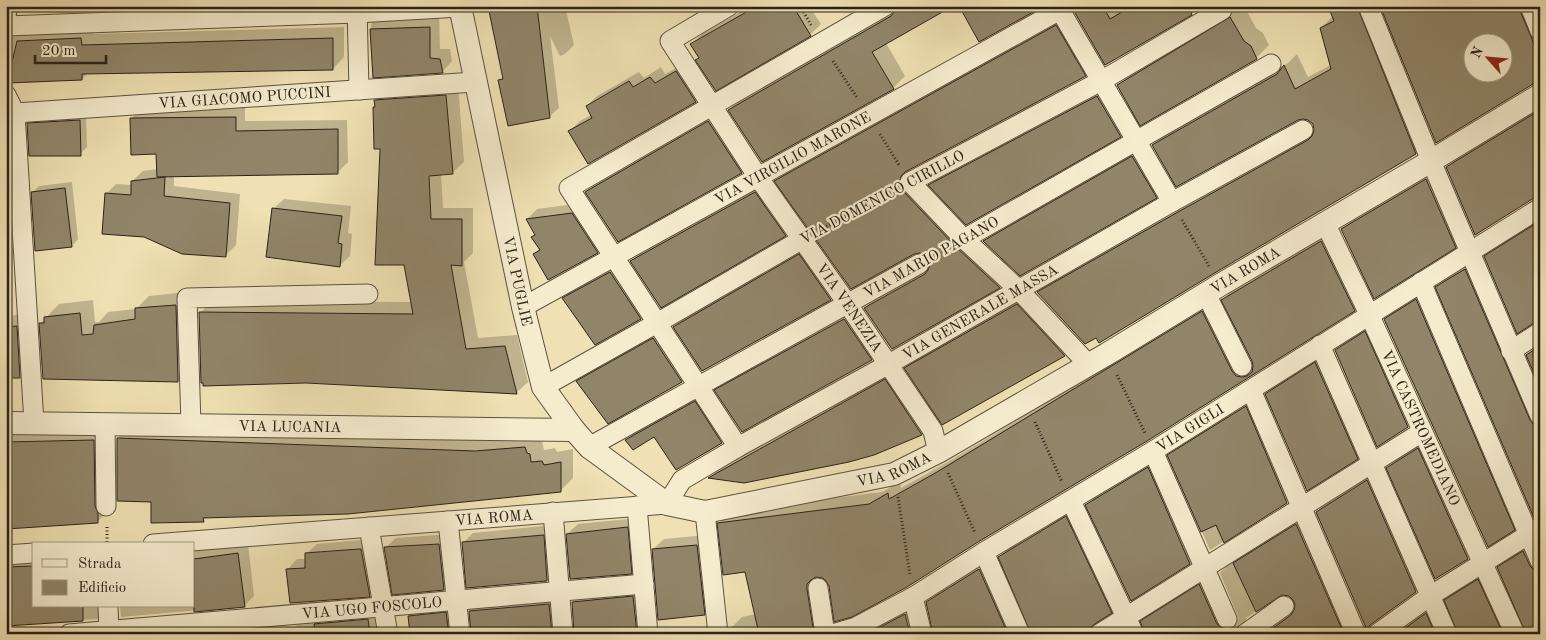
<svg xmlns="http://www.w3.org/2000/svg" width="1546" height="640" font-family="'Old Standard TT',serif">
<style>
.shadow{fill:#0003;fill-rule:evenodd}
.building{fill:#918569;stroke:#2b2219;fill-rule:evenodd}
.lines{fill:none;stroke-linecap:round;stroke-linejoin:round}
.minor-casing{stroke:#5c5240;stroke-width:21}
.tertiary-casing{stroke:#5c5240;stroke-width:24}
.path{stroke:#2b2219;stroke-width:3;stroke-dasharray:1 2.5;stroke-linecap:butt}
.minor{stroke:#f5ecce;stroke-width:19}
.tertiary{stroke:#f5ecce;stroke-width:22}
.labels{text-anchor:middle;stroke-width:4.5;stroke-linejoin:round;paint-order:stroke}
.street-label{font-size:15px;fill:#2b2219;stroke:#f5ecce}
</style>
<rect width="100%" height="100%" fill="#efe1b3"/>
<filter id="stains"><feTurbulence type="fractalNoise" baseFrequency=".004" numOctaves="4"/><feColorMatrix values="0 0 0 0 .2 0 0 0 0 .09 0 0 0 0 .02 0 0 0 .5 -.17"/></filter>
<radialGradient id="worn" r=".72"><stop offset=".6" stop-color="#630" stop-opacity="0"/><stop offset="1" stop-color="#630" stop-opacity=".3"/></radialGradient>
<g class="shadow">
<path d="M492 6H565L574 45 565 54 560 56 550 36 559 108 550 116 509 125 500 80 504 76Z"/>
<path d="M751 6H809L821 24 810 35 716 89 697 60 700 57 692 44 702 34Z"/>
<path d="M1072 6H1204L1106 64Z"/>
<path d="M1242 6H1244L1256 28 1263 33 1269 45 1256 58 1118 85 1131 72Z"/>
<path d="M1329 6H1373L1428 141 1415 153 1097 336 1038 292 1050 280 1191 200 1315 132 1314 124 1309 119 1303 118 1153 145 1166 133 1288 63 1297 54 1308 77 1331 65 1321 28 1333 16Z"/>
<path d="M1382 6H1536L1540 18V81L1533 83 1436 141ZM1474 42H1504V72H1474Z"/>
<path d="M897 8 886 43 905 76 893 88 729 110 742 97Z"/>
<path d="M439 12 440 49H450L452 61 442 72 374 76 371 24 382 14Z"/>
<path d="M1067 15 1096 64 1085 75 910 168 912 178 1010 276 999 287 892 348 865 308 876 297 931 266 930 258 926 254 776 181 787 170Z"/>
<path d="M92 27 93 34 344 27V57L333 69 88 73 82 79 6 81V31Z"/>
<path d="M687 62 705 91 695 101 570 131 580 121 591 115 587 106 597 96 639 72 644 78 661 67 665 74Z"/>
<path d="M458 84 464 162 452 173 441 174 443 208H473V253L464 262 478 338 517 335 528 382 516 393 200 313 212 301 412 302 381 148 376 101 387 89Z"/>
<path d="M1110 84 1133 123 1120 136 930 185 943 172Z"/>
<path d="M245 107V121L347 120 348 162 338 172 174 176V186L240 194 236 245 225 256 106 194 116 184 132 185V181L143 171 158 169 157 153 132 118 142 108Z"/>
<path d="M1540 107V196L1447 168 1460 155Z"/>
<path d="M722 109 754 159 741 172 587 192 599 179Z"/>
<path d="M86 114 87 147 80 154 28 124 35 117Z"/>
<path d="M1145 144 1169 184 1156 197 985 241 997 228Z"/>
<path d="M1440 167 1468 234 1455 247 1342 230 1355 217Z"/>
<path d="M768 180 798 222 785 235 632 261 644 248Z"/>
<path d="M72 182 78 239 72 246 32 193 39 186Z"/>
<path d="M284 199 351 206 348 233 352 234 350 256 339 266 273 209Z"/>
<path d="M21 202 23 232 9 245 11 273 6 278V204Z"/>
<path d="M582 203 607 242 597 252 535 254 540 248 532 238 536 234 527 219 537 209Z"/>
<path d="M1540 218V320L1486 257 1498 244Z"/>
<path d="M1334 230 1367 298 1354 310 1146 440 828 581 822 576H819L828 628 918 602 926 629 935 633 927 603 940 590 991 557 1025 631 1032 634 1000 557 1012 544 1078 505 1123 600 1111 612 1100 619 1102 628 1134 622 1140 631 1146 633 1142 622 1154 609 1212 573 1233 616 1239 619 1220 573 1233 560 1309 513 1362 631 1368 633H1392L1397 631 1438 602 1452 631 1459 633 1446 601 1458 588 1490 568 1521 631 1527 633 1498 568 1511 555 1536 540 1540 547V634H729L730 629 742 617 756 614 746 570 719 523 731 511 882 492 900 482 901 488 951 460 1215 300 1249 364 1254 366 1223 300 1235 287ZM1282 594H1289L1296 604V609L1260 633 1246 623V618Z"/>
<path d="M812 242 843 286 830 299 703 370 675 327 688 314Z"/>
<path d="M1477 257 1540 404V516L1437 287 1449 275Z"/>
<path d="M621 262 650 308 640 318 564 298 574 288Z"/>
<path d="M1429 287 1527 516 1514 529 1385 320 1398 307Z"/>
<path d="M188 292 191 368 178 381 40 324 59 304 93 300 95 322H99L108 312 136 309 149 296Z"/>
<path d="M1030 292 1077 342 1064 355 943 423 906 368 919 355Z"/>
<path d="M857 306 884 347 871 359 716 390 729 378Z"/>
<path d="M28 314 31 365 19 377H6V316Z"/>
<path d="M1375 322 1418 416 1408 426 1336 351 1346 340Z"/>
<path d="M664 329 692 371 682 381 608 422 578 381 588 371Z"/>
<path d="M1540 343V384L1527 355Z"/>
<path d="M1326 353 1367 448 1357 458 1266 394 1277 384Z"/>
<path d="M898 367 934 421 922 434 874 454 711 477 723 465Z"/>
<path d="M705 392 732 432 721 442 654 435 627 440 637 430Z"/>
<path d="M1259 394 1300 489 1287 502 1210 550 1169 456 1182 443Z"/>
<path d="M131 425 538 435 539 441H542L544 450 555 448 557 452 573 449V478L560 491 207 516 203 520 152 501 118 500V438Z"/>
<path d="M106 427 110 509 97 522 6 528V430Z"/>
<path d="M1428 439 1478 548 1468 558 1436 578 1388 468 1398 458Z"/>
<path d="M1161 455 1203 550 1190 563 1131 599 1087 505 1100 492Z"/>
<path d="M1380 468 1429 578 1415 591 1367 628 1317 512 1330 499Z"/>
<path d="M637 518 641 562 631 573 567 534 578 524Z"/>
<path d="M553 525 557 570 547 580 463 543 473 533Z"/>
<path d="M449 534 454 579 443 589 385 548 396 538Z"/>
<path d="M707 535 714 603 704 614 653 549 664 539Z"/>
<path d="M371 539 380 585 369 595 287 570 297 559H307L306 554 317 544Z"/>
<path d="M248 544 254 596 244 606 121 617 120 606H194V549Z"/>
<path d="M34 557V606H107V609L97 619 6 625V558Z"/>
<path d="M643 587 648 634H575L573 602 583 592Z"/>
<path d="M559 594 567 634H471L470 611 480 601Z"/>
<path d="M456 603 464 634H411L409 616 419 607Z"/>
<path d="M380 608 383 634H246L249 631 295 627 307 614Z"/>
</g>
<g class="building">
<path d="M488 6H537L550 118 508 126 498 80 503 79Z"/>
<path d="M757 6H793L811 36 716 91 695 60 699 58 690 44Z"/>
<path d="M896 6H953L872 52 894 89 762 162 728 110 891 16 894 12Z"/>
<path d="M959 6H1044L979 42Z"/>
<path d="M1071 6H1103L1110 19 1132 6H1189L1192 15 1105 65Z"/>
<path d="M1328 6H1357L1416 154 1213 274 1099 343 1096 338 1085 344 1037 292 1178 212 1308 140 1312 136 1314 130 1313 124 1308 120 1303 119 1298 120 1176 187 1152 145 1277 74 1284 65 1295 89 1331 69 1320 28 1334 21Z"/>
<path d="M1380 6H1518L1540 58V82L1533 84 1436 143ZM1474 42H1504V72H1474Z"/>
<path d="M1230 17 1244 41 1251 46 1257 59 1140 126 1117 85Z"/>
<path d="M1056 25 1086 76 905 172 901 176 899 185 902 190 956 247 1000 288 892 349 864 308 925 274 928 270 930 265 929 258 925 255 920 253 914 254 851 289 774 181Z"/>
<path d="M430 27V58L440 59 443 73 373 78 370 29Z"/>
<path d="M81 38 82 45 333 38V70L82 74V80L7 83 17 41Z"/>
<path d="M676 71 696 102 588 164 568 131 592 118 586 106 629 81 633 87 650 77 655 83Z"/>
<path d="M446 95 453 174 429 176 431 219H462V266L451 265 466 349 505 346 517 394 306 383 203 386V383H201L199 312 413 314 404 265H375L380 149H374L373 107H375L374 100Z"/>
<path d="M1097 96 1121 137 966 225 928 185Z"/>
<path d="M1540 110V197L1534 198 1475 235 1446 167Z"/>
<path d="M236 117V131L338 129V174L157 177 156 154 131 155 130 118Z"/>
<path d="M80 120 81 156H29L27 123Z"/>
<path d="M708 121 742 173 618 242 585 192Z"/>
<path d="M1132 156 1157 198 1020 276 983 241Z"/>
<path d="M165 177 164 196 230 203 226 257 182 254 144 237 102 234 105 193 131 195V181Z"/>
<path d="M1426 179 1456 248 1374 299 1341 229Z"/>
<path d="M65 188 72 247 35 251 31 192Z"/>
<path d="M755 192 786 236 661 308 630 261Z"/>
<path d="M272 208 342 216 338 243 342 244 340 267 266 257Z"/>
<path d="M572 213 598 253 548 280 533 254 540 250 531 237 535 235 526 219Z"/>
<path d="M1540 221V321L1534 323 1517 334 1484 256Z"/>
<path d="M1321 241 1355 311 1147 441 978 542 907 587 852 617 834 622 829 586 826 581 823 578 816 577 811 580 807 584V589L814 634H759L745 572 723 575 717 523 869 504 888 493 889 499 937 472 1202 311 1232 371 1236 376 1242 377 1247 376 1252 372 1253 366 1252 361 1221 300Z"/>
<path d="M799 254 831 300 702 371 673 327Z"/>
<path d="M1465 269 1530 420 1534 425 1540 427V517L1534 518 1435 287Z"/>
<path d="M610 272 641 319 595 345 562 298Z"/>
<path d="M1416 299 1515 530 1488 547 1384 319Z"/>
<path d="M1017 304 1065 356 942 425 904 368Z"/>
<path d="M176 305 178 382 43 379 39 323H44V317L80 313 82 335 93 334 94 325 135 319V308Z"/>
<path d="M844 319 872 360 742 432 714 390Z"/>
<path d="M17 326 20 378H6V327Z"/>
<path d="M1365 331 1408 427 1377 447 1335 350Z"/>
<path d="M653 338 682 382 608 424 576 381Z"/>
<path d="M1540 346V387L1526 355Z"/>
<path d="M1315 362 1358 459 1307 491 1265 394Z"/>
<path d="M885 379 922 435 874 455 849 462 744 483 708 478Z"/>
<path d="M695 401 722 443 676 470 654 437 633 450 625 440Z"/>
<path d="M1246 406 1287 503 1224 543 1216 525 1201 532 1167 455Z"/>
<path d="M117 438 475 451 525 447 527 453 530 454 531 462 542 461 544 465 561 462V492L348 514 203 518 204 522 151 523V502L117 501Z"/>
<path d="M94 440 95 506 98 513V523L6 529V442Z"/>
<path d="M1418 448 1468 559 1435 579 1386 468Z"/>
<path d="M1148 467 1190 564 1131 601 1085 505Z"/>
<path d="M1367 480 1416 592 1370 625 1367 630 1316 512Z"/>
<path d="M1066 516 1112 613 1093 625 1088 634H1031L998 557Z"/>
<path d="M1296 524 1344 634H1265L1291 615 1294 610 1295 604 1293 600 1289 596 1282 595 1256 612 1233 563Z"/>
<path d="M628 527 632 574 570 579 566 534Z"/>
<path d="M544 535 547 581 466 588 462 542Z"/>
<path d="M439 544 444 590 392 595 384 547Z"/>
<path d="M697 545 705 615 658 620 652 549Z"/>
<path d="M359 549H361L370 597 290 603 286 569 305 568V553Z"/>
<path d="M1523 551 1530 566 1534 570 1540 572V634H1526L1497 567Z"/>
<path d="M238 553 245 607 194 612V559Z"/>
<path d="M34 566V606H83V621L6 626V567Z"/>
<path d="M979 569 1008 634H933L926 602Z"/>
<path d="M1478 579 1503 634H1458L1444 600Z"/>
<path d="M1199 584 1217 624 1225 630 1226 634H1145L1140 621Z"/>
<path d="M633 596 637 634H574L572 602Z"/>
<path d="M549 604 552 634H471L469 611Z"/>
<path d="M446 612 449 634H410L408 616Z"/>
<path d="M1426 613 1435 634H1397Z"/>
<path d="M905 614 910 634H867Z"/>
<path d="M368 619 370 634H315L314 624Z"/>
</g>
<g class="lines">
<defs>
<g id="minor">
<path d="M357 6 359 90"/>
<path id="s1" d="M729 6 670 41 758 177 847 303 933 431 938 452"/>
<path d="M1368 6 1431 161 1540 416"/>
<path d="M1530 6 1540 31"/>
<path d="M6 15 8 6"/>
<path d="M6 26 357 13 460 7"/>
<path d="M6 95 15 113 34 423"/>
<path id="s2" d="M15 113 475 82"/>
<path id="s3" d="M1325 223 1369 314 1515 634"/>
<path d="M964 239 1271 64"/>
<path d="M1421 282 1540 561"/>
<path d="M1206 294 1242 366"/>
<path id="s4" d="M523 307 1060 10 1172 202"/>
<path d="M1320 345 1447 634"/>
<path d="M1511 351 1540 332"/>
<path d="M1088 364 1018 289 964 239 910 182 1101 81 1222 10"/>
<path d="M543 387 657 323 801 240"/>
<path d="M1251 390 1356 634"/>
<path d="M105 424 106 506"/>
<path d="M191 425 187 298 368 294"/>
<path d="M589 447 919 264"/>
<path d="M738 447 569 188 885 6"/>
<path d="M1153 451 1227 619"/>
<path d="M1071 501 1134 634"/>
<path d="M637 506 648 634"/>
<path d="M553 512 563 634"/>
<path d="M705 512 718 634"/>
<path d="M448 521 460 634"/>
<path d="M369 527 388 634"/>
<path id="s5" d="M153 544 667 504 682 480 738 447 889 364 1172 202 1303 130"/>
<path d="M984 552 1020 634"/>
<path d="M6 555 34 553"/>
<path d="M818 588 825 634"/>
<path d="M913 597 922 634"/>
<path d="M108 606 109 634"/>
<path id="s6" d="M69 634 644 584"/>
<path id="s7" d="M832 634 856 627 913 597 984 552 1153 451 1540 208"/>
<path d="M1099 634 1422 432"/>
<path d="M1245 634 1284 606"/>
<path d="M1377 634 1430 596 1539 528"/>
</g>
<g id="tertiary">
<path id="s8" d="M460 6 523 307 543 387 574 430 589 447 667 504 705 512 894 474 938 452 1107 354 1220 285 1431 161 1540 95"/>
<path id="s9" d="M6 423 574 430"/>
</g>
</defs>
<use href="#minor" class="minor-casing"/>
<use href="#tertiary" class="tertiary-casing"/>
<g class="path">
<path d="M800 6 811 25"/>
<path d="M833 61 858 99"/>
<path d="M880 134 899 165"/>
<path d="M1182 220 1209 266"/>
<path d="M820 230 891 192"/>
<path d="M1117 375 1145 433"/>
<path d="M1035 422 1062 482"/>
<path d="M948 473 975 533"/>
<path d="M898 497 910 575"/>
<path d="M107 527V544"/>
</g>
<use href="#minor" class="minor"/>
<use href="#tertiary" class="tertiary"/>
</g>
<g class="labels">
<g class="street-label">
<text dy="5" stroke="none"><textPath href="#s2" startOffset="230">VIA GIACOMO PUCCINI</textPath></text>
<text dy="5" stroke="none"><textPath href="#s4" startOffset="308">VIA VIRGILIO MARONE</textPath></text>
<text transform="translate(882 197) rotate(-28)" y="5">VIA DOMENICO CIRILLO</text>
<text transform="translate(931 257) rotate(-29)" y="5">VIA MARIO PAGANO</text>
<text dy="5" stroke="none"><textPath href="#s8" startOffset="1200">VIA ROMA</textPath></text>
<text dy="5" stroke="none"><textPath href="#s8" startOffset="281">VIA PUGLIE</textPath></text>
<text dy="5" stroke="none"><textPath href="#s1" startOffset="390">VIA VENEZIA</textPath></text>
<text dy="5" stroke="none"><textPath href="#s5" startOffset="886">VIA GENERALE MASSA</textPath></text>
<text dy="5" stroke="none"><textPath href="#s9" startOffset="284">VIA LUCANIA</textPath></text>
<text dy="5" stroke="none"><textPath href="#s7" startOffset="414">VIA GIGLI</textPath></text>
<text dy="5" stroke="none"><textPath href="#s3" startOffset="226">VIA CASTROMEDIANO</textPath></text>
<text dy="5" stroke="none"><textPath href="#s8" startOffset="795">VIA ROMA</textPath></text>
<text dy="5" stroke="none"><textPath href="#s5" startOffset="342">VIA ROMA</textPath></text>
<text dy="5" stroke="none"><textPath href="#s6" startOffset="304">VIA UGO FOSCOLO</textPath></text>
</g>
</g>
<rect width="1546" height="640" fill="none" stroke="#efe1b3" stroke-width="25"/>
<rect x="8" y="8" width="1531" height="625" fill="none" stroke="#2b2219" stroke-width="2.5"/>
<rect x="12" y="12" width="1521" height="615" fill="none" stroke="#2b2219"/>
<rect x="32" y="542" width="162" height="65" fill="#f5ecce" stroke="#a49b86"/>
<rect x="42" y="559" width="25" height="8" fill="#f5ecce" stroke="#a49b86"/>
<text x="78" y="568" font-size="15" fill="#2b2219">Strada</text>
<rect x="42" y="580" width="25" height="15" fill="#918569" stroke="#a49b86"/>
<text x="78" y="592" font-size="15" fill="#2b2219">Edificio</text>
<g transform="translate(1488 58) rotate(297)"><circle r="24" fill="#f5ecce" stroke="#a49b86"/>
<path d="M0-4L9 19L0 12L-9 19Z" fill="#8f2418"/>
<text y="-8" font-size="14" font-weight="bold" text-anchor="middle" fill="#2b2219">N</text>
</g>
<path d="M35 55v8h71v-8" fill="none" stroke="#2b2219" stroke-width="2.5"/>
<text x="42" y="55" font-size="15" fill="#2b2219" stroke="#f5ecce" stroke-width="4" paint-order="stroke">20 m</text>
<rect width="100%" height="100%" filter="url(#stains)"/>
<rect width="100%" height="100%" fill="url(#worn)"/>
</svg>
